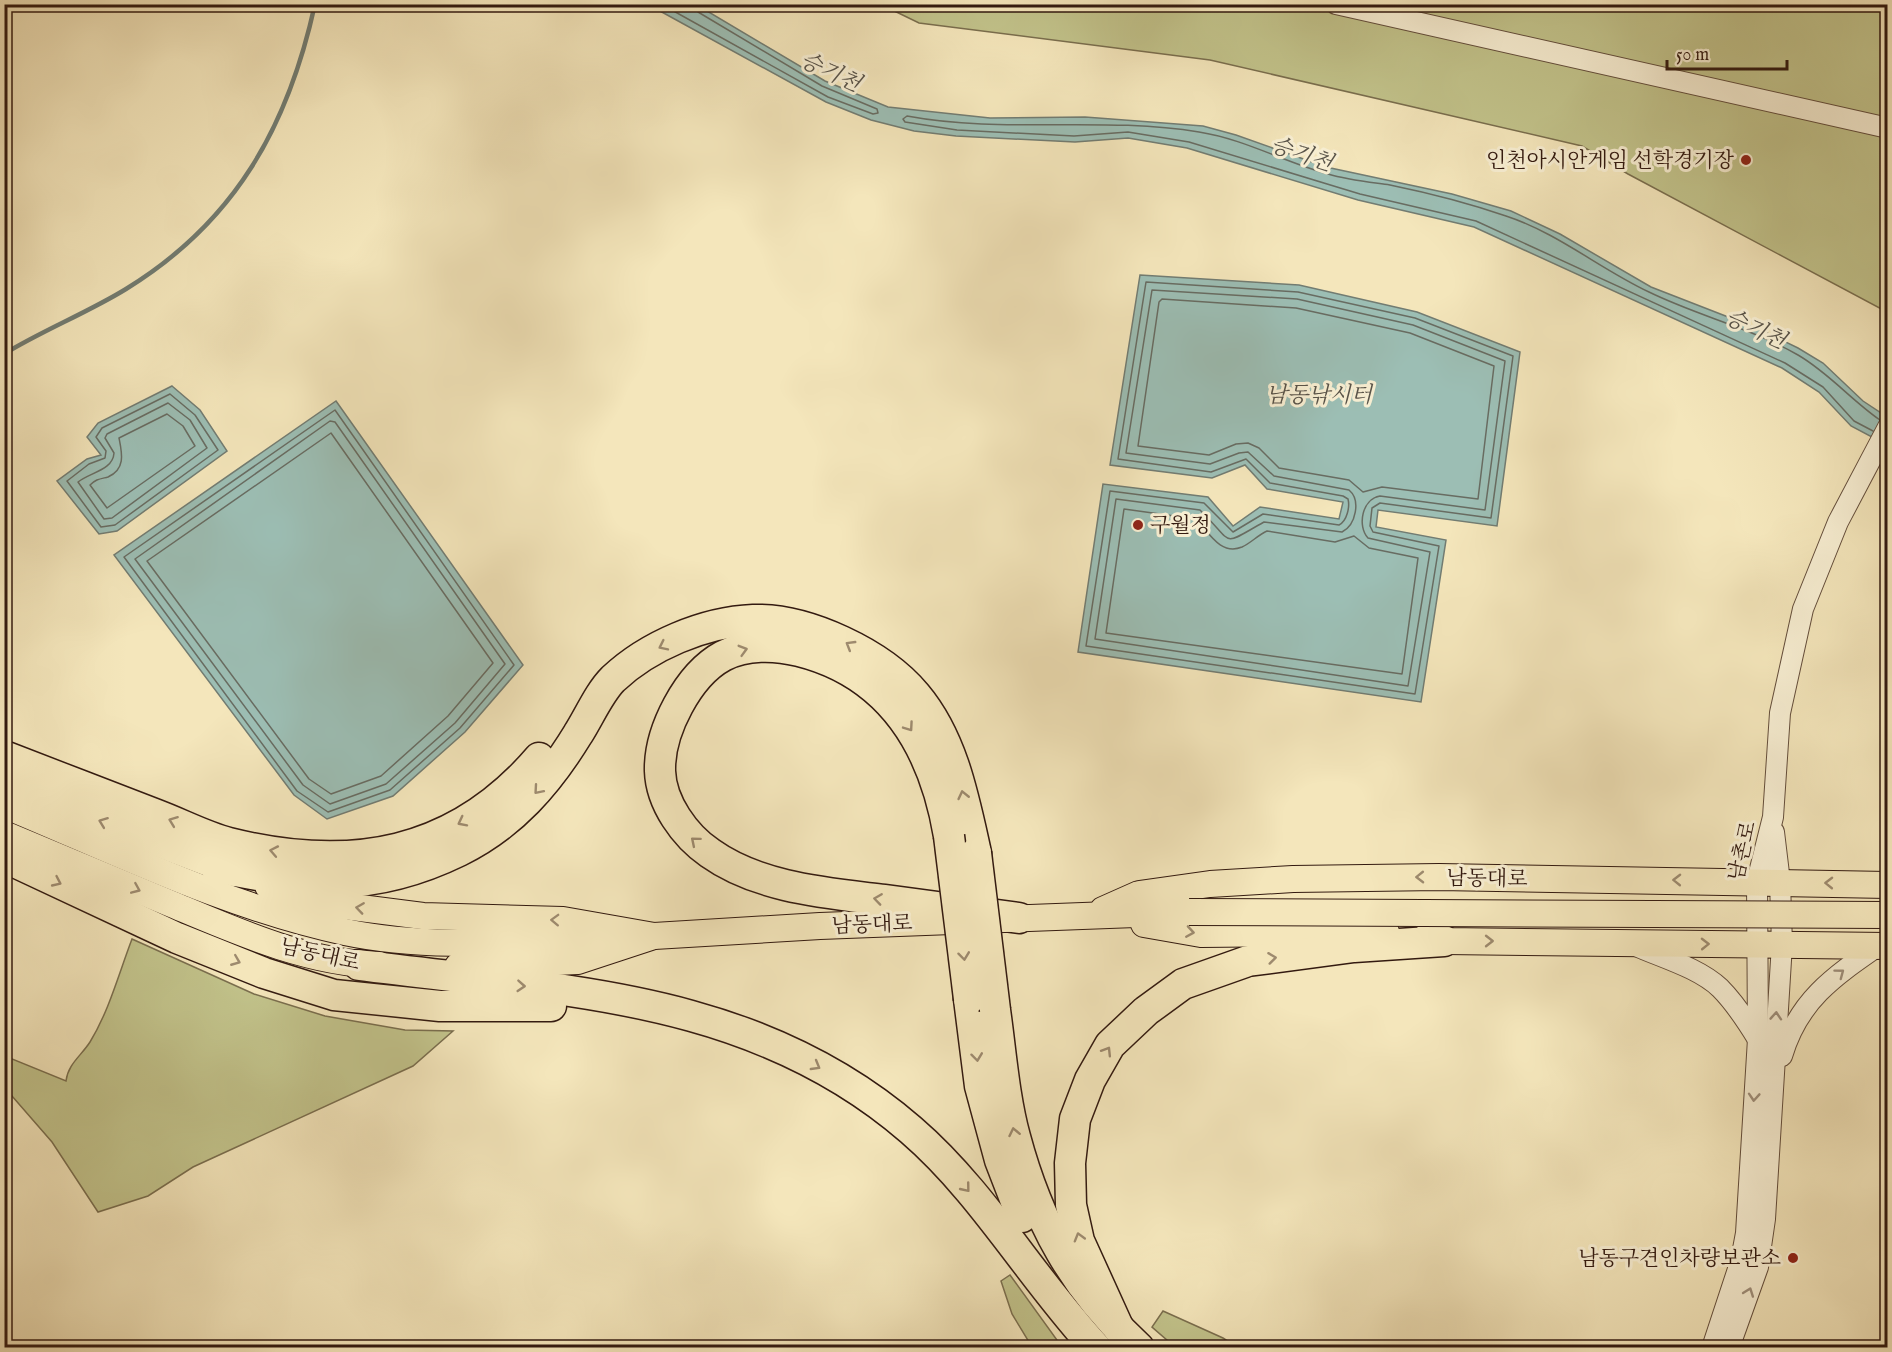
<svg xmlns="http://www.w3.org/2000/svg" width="1892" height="1352" font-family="'IM FELL English','Noto Serif KR',serif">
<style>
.green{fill:#c2c38b;stroke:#7a6e4e;stroke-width:1.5}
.water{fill:#9cbeb4;stroke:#727c72;stroke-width:1.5}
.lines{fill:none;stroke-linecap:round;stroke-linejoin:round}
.shore{stroke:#686c62;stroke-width:1.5}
.stream{stroke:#727c72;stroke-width:4.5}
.minor-casing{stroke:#634d3b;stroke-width:22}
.major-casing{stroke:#331a10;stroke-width:28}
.highway-casing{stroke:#331a10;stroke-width:33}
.minor{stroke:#f8efd3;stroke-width:20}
.major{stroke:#f4e6bb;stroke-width:26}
.highway{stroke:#f4e6bb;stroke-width:30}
.major-bridge-casing{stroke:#331a10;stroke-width:28;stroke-linecap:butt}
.highway-bridge-casing{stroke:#331a10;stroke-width:33;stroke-linecap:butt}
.major-bridge{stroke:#f4e6bb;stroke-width:26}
.highway-bridge{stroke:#f4e6bb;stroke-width:30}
.oneway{stroke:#9d8a6e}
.oneway2{stroke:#9f8f7b}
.poi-dot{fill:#8f2418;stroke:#f8efd3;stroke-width:2}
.labels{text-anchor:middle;stroke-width:6;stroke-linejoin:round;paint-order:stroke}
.poi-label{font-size:21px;fill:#331a10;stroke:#f8efd3;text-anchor:end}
.street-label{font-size:21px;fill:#331a10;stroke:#f8efd3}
.water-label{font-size:22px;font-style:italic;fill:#585349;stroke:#f8efd3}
</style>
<rect width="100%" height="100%" fill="#f4e6bb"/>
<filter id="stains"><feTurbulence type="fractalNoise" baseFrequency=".00333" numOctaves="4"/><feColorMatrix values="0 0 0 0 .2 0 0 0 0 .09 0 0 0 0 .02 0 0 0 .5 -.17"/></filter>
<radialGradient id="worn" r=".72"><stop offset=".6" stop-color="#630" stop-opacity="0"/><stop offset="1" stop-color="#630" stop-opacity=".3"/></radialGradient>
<g class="green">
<path d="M882 5H1887V312L1628 174 1582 146 1210 60 919 23Z"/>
<path d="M132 939 254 994 325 1016 405 1030 453 1031 413 1066 193 1167 148 1196 98 1212 52 1142 5 1088V1056L66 1081C68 1064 81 1056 90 1042 109 1011 119 973 132 939Z"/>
<path d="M1010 1275 1062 1347H1032L1012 1314 1001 1281Z"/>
<path d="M1163 1311 1223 1338 1237 1347H1175L1152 1327Z"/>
</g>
<g class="water">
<path d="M649 5H697L825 81 888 107 990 118 1085 117 1203 126 1236 135 1326 167 1452 194 1511 211 1560 234 1651 287 1759 329 1798 348 1823 363 1863 401 1887 417V445L1851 426 1819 392 1782 368 1474 227 1358 200 1187 148 1128 138 1075 142 956 136 914 131 871 120 826 102Z"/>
<path d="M1140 275 1299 285 1417 312 1520 352 1497 526 1378 510 1376 527 1446 540 1421 702 1078 652 1103 484 1208 497 1233 526 1260 507 1339 519 1343 502 1267 489 1245 465 1212 478 1110 465Z"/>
<path d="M172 386 200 410 227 451 117 531 99 534 57 481 87 459 101 455 87 437 98 423Z"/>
<path d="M336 401 523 665 465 732 393 796 327 819 294 795 114 555Z"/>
</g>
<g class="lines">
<g class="shore">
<path d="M661 4 828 97 873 114 878 113 877 109 822 86 698 12 695 4"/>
<path d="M1146 282 1298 292 1415 318 1513 356 1491 518 1380 503 1372 508 1370 526 1373 532 1439 546 1415 694 1086 646 1110 491 1204 503 1233 532 1263 514 1339 525C1347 521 1350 507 1348 499L1343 496 1270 483 1246 459 1211 472 1118 459Z"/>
<path d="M1152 290 1297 299 1413 325 1505 361 1485 510 1380 496C1362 499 1357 526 1368 538L1430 552 1408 686 1095 639 1116 499 1200 510C1236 545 1219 547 1264 522L1342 532C1356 525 1361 500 1349 490L1274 476 1248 452 1239 453 1210 464 1126 453Z"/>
<path d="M1162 299 1296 308 1410 333 1494 366 1478 499 1382 487 1363 492 1349 480 1279 468 1259 448 1248 443 1236 444 1209 455 1138 446 1159 302Z"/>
<path d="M170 394 195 415 218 450 115 525 101 527 67 481 89 464 105 458 106 451 96 437 102 428Z"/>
<path d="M168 403 190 420 207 448 112 518 104 519 78 482C91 472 113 470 114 453L105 438 107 434Z"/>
<path d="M335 410 514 665 460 728 390 790 328 812 297 791 124 557Z"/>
<path d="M167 414 183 426 195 446 107 508 90 485C96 479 100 479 108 477 126 469 122 453 119 438Z"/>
<path d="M330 421 335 422 505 664 455 723 386 784 330 804 303 785 135 559Z"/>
<path d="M1873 431 1854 421 1823 387 1785 363 1476 221 1360 194 1189 142 1128 132 1074 136 957 130 905 122 903 119 907 116C1003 134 1102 116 1199 132 1244 139 1284 162 1328 174 1348 180 1369 182 1390 185 1429 193 1468 203 1506 216 1558 233 1600 269 1649 292 1698 316 1751 328 1798 355 1829 373 1851 400 1880 420"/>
<path d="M331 433 493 663 448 716 381 776 331 794 309 779 147 561Z"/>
<path d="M1124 509 1196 519C1208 531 1220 556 1242 547 1251 543 1258 535 1267 531L1335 542 1354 536 1369 548 1418 558 1402 674 1106 633Z"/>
</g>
<path class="stream" d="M4 354C43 330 87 313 126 289 235 222 288 127 315 4"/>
<defs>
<g id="minor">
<path d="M1336 4 1888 128"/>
<path d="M1636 946C1663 958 1699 968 1720 988 1735 1003 1746 1020 1757 1038"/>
<path d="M1782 1056C1798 1001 1833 977 1878 946"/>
<path d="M1712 1348 1741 1260 1746 1233 1758 1039 1757 881 1773 817 1780 713 1803 609 1838 522 1888 427"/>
<path d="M1729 1348 1758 1267 1765 1219 1782 944 1780 882 1774 832"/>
</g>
<g id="major">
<path d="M4 784 234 873"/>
<path d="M4 805C115 851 227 907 345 932 430 950 519 941 604 938"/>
<path d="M4 834C59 857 114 880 169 903 236 931 306 963 379 965"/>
<path d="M268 886 329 904 423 916 563 920 654 936 820 926 1189 912"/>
<path d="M1103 910 1139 894 1210 884 1293 879 1439 877 1888 885"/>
<path d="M1144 924 1201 934 1386 932"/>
<path d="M1425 938 1444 941 1888 946"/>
<path d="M458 966 578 961 651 937"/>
</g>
<g id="highway">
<path d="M4 756C55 776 106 795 157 815 181 824 205 837 229 843 350 873 455 856 539 758"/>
<path d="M949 836C934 747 891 674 799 651 775 645 746 644 723 656 688 675 659 731 660 771 661 803 685 836 710 853 759 888 827 893 884 900 929 906 974 912 1019 918"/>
<path d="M4 857 177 938 264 973 334 995 440 1006H551"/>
<path d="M216 867C308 886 371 894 459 851 512 825 548 783 578 734 589 717 599 693 613 679 648 646 704 622 753 620 807 618 882 654 916 695 953 739 964 799 976 853"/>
<path d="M359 965C556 991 752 992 911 1130 983 1192 1031 1278 1096 1348"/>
<path d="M969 999 980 1086 1000 1160 1022 1217"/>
<path d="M995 1010C1001 1052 1004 1097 1015 1137 1038 1223 1074 1288 1139 1348"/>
<path d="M1119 1329 1079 1241 1071 1205 1070 1163 1075 1119 1090 1080 1110 1045 1146 1011 1183 984 1248 961 1354 947 1444 941"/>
</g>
</defs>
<use href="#minor" class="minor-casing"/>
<use href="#major" class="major-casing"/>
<use href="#highway" class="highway-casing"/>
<use href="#minor" class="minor"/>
<use href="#major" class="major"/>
<use href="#highway" class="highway"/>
<defs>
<path id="major-bridge" d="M1189 912 1888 915"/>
<g id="highway-bridge">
<path d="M949 836 969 999"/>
<path d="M976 853 995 1010"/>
</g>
</defs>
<use href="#major-bridge" class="major-bridge-casing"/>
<use href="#highway-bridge" class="highway-bridge-casing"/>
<use href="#major-bridge" class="major-bridge"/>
<use href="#highway-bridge" class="highway-bridge"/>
</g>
<defs><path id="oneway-chevron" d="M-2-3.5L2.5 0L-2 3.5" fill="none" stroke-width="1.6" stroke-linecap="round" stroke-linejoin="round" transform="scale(1.5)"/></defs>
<g class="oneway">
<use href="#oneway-chevron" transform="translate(850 645) rotate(-149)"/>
<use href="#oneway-chevron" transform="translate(663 646) rotate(154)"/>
<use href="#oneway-chevron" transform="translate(743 650) rotate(-16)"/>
<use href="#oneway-chevron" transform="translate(909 727) rotate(55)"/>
<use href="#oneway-chevron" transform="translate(538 790) rotate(131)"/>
<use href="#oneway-chevron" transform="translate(963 795) rotate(-103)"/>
<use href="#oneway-chevron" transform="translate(173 821) rotate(-159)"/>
<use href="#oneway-chevron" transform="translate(103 822) rotate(-159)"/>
<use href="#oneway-chevron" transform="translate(462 822) rotate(153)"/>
<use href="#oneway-chevron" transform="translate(695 841) rotate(-140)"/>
<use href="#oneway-chevron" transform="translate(274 851) rotate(-169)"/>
<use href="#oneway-chevron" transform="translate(1420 877) rotate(179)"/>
<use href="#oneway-chevron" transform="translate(1677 880) rotate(-179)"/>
<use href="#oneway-chevron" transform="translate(57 882) rotate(25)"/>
<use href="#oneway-chevron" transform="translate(1829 883) rotate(-179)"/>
<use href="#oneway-chevron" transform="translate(136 889) rotate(23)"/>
<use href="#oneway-chevron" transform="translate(878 899) rotate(-172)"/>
<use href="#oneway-chevron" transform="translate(360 908) rotate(-172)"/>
<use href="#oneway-chevron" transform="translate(555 920) rotate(-178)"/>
<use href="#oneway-chevron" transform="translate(1190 932) rotate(9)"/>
<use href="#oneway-chevron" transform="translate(1489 941)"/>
<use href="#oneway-chevron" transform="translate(1705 944) rotate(-1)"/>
<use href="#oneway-chevron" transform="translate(964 956) rotate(83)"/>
<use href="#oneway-chevron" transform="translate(1272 958) rotate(-7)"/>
<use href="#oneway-chevron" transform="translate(236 961) rotate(22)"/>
<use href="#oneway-chevron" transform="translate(521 986) rotate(4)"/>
<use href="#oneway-chevron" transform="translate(1107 1051) rotate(-58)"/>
<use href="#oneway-chevron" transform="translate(977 1057) rotate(83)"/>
<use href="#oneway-chevron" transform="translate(816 1066) rotate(30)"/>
<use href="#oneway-chevron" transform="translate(1014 1132) rotate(-102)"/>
<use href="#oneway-chevron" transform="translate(966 1188) rotate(51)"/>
<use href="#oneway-chevron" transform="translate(1079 1237) rotate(-106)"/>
</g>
<g class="oneway2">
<use href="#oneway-chevron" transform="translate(1840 973) rotate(-37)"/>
<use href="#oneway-chevron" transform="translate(1776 1016) rotate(-86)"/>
<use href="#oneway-chevron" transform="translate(1754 1097) rotate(94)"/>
<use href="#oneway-chevron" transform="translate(1749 1292) rotate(-70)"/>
</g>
<g class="poi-dot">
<circle cx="1746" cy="160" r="6"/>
<circle cx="1138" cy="525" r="6"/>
<circle cx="1793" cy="1258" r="6"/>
</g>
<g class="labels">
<g class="poi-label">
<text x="1734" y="167">인천아시안게임 선학경기장</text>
<text x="1150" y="532" text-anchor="start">구월정</text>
<text x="1781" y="1265">남동구견인차량보관소</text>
</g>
<g class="street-label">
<text transform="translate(1742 851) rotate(-77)" y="7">남촌로</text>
<text transform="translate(1487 878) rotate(1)" y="7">남동대로</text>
<text transform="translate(872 924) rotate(-2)" y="7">남동대로</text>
<text transform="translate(320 954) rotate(13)" y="7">남동대로</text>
</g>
<g class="water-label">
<text transform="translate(831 71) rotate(25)" y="8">승기천</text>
<text transform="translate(1302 153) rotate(19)" y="8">승기천</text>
<text transform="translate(1756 328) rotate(25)" y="8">승기천</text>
<text x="1319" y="402">남동낚시터</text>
</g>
</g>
<rect width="1892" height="1352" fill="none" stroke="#f4e6bb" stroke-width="24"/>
<rect x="6" y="6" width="1880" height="1340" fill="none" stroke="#331a10" stroke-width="3"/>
<rect x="12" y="12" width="1868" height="1328" fill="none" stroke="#331a10" stroke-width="1.5"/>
<path d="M1667 60v9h120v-9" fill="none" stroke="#331a10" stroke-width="3"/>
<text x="1676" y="60" font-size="18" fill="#331a10" stroke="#f8efd3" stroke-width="4.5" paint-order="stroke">50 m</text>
<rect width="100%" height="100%" filter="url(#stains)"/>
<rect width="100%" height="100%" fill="url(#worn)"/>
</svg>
